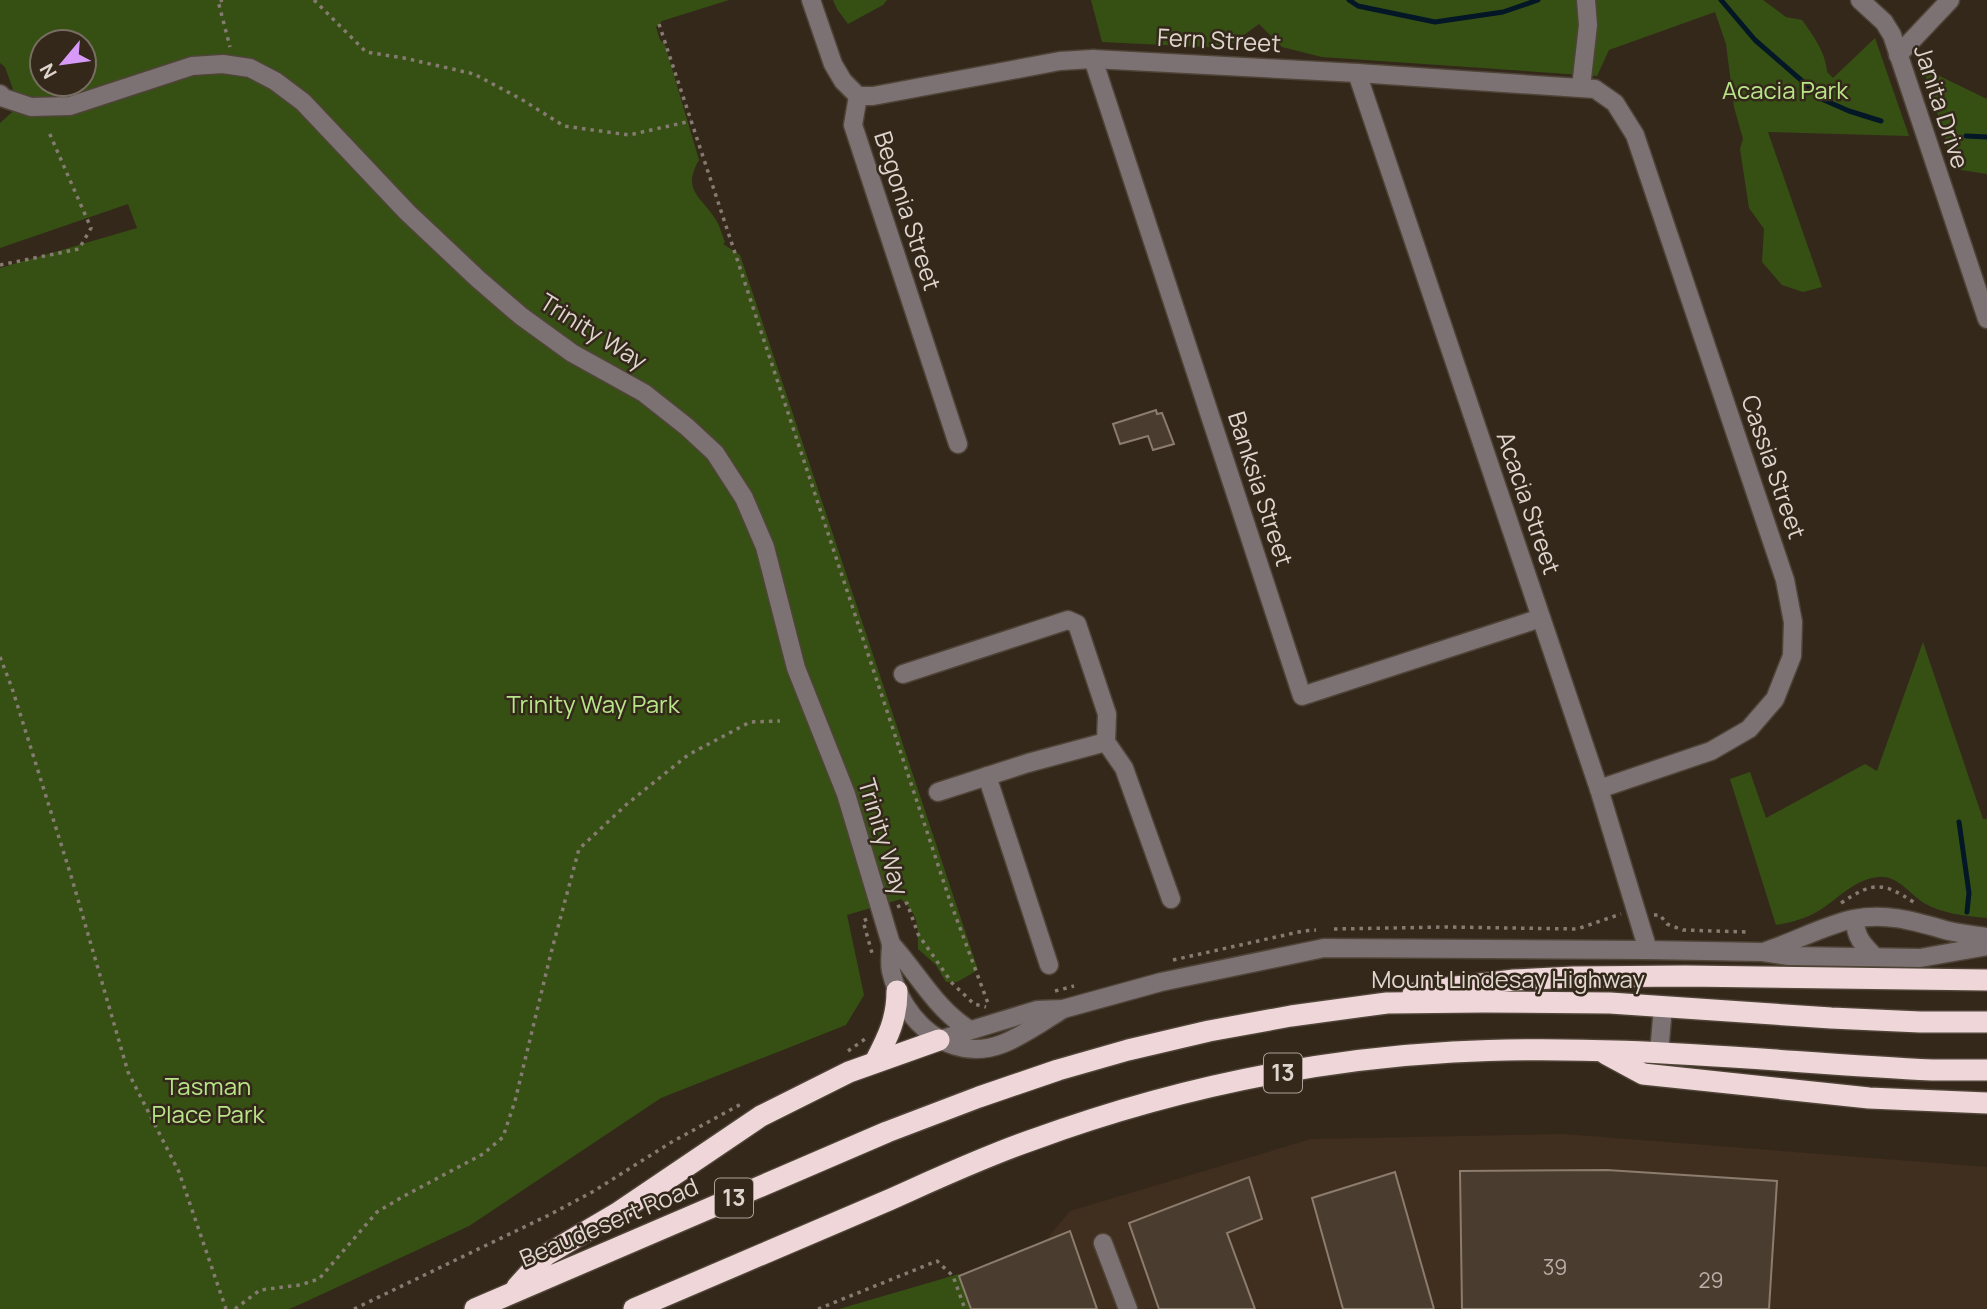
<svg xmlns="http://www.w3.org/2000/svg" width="1987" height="1309" font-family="Manrope,sans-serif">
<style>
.built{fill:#402e1e}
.green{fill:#365014;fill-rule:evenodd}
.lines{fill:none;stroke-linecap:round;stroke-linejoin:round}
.stream{stroke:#041726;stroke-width:5}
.building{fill:#4a3d30;stroke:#8b7c6e;stroke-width:2}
.minor-casing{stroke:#4f4437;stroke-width:21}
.highway-casing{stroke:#4f4437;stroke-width:24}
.path{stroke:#867b71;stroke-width:3.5;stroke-dasharray:3.5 5;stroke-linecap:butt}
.minor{stroke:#7c7273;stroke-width:18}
.highway{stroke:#efd6d9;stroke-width:21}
.labels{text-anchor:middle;stroke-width:5;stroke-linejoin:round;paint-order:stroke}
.number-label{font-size:21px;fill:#b9afa6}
.shield{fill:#34281b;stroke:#aba198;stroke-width:2}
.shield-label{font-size:23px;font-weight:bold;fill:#ded5cd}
.street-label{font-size:24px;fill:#ded5cd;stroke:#34281b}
.park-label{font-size:24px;fill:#b9e589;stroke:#34281b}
</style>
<rect width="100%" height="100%" fill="#34281b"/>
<path class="built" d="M1564 1134 1987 1167V1309H972L959 1274 1038 1250 1070 1211 1311 1139Z"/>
<g class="green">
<path d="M0 0H729L662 21 656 27 660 40 665 45 699 160C681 191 702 197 716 220 720 226 722 235 725 242L723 244 740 255 978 970 957 982H946L936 965 918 949C918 925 919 916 901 899L847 915 864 995 846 1025 661 1098 469 1226 303 1303 289 1309H0V268L137 228 128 204 0 248V123L19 106 5 67 0 63ZM42 42H84V84H42Z"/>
<path d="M833 0H887L883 5 848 24 837 9Z"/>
<path d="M1091 0H1763L1786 17 1802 20C1813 35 1826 53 1827 72L1833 78 1875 38 1909 136 1768 132 1822 287 1803 292 1782 285 1762 262 1764 229 1749 208 1740 149 1743 139 1734 107 1726 44 1715 12 1609 50 1597 76 1322 57 1282 47 1259 24 1226 48 1102 42Z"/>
<path d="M1923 68 1987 99V174L1955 169Z"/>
<path d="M1923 642 1983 819H1987V918C1966 916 1943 914 1924 903 1909 894 1898 875 1878 877 1851 880 1835 903 1813 914 1801 920 1788 923 1776 925L1730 779 1750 772 1766 818 1865 764 1877 771Z"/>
<path d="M959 1274 972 1309H839Z"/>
</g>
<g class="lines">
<g class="stream">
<path d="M1349 0 1358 6 1435 22 1503 12 1538 0"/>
<path d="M1721 0 1755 40 1824 100 1849 111 1881 121"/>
<path d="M1966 136 1987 137"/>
<path d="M1959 822 1969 893 1967 912"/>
</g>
</g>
<g class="building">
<path d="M1156 410 1157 414 1162 413 1174 444 1153 450 1148 436 1120 444 1113 424Z"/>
<path d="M1607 1170 1777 1181 1769 1309H1462L1460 1171Z"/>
<path d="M1395 1172 1434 1309H1343L1312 1198Z"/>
<path d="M1249 1177 1262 1219 1227 1233 1255 1309H1159L1129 1223Z"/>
<path d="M1070 1231 1097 1309H971L959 1276Z"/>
</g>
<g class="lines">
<defs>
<g id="minor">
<path d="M811 0 833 64 843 81 858 96 853 125 958 444"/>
<path d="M1860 0 1884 22 1892 35 1987 319"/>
<path d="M1898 55 1950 0"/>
<path d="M1093 59 1302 696 1541 618"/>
<path d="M1357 73 1599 789 1648 950"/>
<path d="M1581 87 1588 25 1586 0"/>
<path d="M0 94 4 98 31 107 70 106 192 66 223 64 250 68 275 81 303 102 407 212 478 279 521 316 572 353 644 393 687 427 715 453 744 498 765 547 796 668 846 794 891 944C891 953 889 962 891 971 902 1020 949 1064 1002 1044 1023 1036 1044 1021 1063 1009"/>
<path d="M858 96H873L1060 61 1093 59 1357 73 1595 89 1615 103 1635 135 1785 580 1793 622 1792 656 1775 699 1749 729 1711 751 1599 789"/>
<path d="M903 674 1068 620 1077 624 1107 714 1106 742 1124 768 1171 899"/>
<path d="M987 776 1049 965"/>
<path d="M938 792 1028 763 1106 742"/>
<path d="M1855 919C1855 937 1863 945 1875 957"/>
<path d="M891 944C917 972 936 1010 970 1030"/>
<path d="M1766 951C1796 941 1823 926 1853 919 1888 912 1917 922 1949 931 1962 934 1974 935 1987 937"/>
<path d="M939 1040 1037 1010 1063 1009 1161 982 1324 948 1648 950 1763 952 1789 956 1920 958 1987 946"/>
<path d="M1659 1054 1663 1006"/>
<path d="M1103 1243 1128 1309"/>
</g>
<g id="highway">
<path d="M1413 994 1422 991 1514 980 1573 977 1685 976 1987 980"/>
<path d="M1606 1054 1643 1074 1869 1098 1987 1103"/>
<path d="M875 1062C888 1037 897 1019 897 991"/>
<path d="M517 1287 546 1255 619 1212 761 1116 849 1072 939 1040"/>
<path d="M475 1309 887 1132 979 1097 1058 1070 1128 1050 1209 1031 1291 1016 1387 1003 1483 1002 1610 1003 1831 1018 1920 1022H1987"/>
<path d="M634 1309C719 1273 804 1236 889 1200 936 1179 983 1157 1032 1140 1166 1091 1310 1060 1453 1052 1613 1043 1772 1062 1932 1070H1987"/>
</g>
</defs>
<use href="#minor" class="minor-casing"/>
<use href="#highway" class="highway-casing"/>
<g class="path">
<path d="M223 0 218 1 230 47"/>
<path d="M314 0 366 52 404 58 474 74 521 99 564 126 629 135 691 121"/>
<path d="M659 24 950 901 989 1006"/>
<path d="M0 265 79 249 91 228 48 130"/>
<path d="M0 657 12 688 72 879 128 1072 179 1172 226 1309"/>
<path d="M1841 903C1874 881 1883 882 1915 903"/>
<path d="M897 907 907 903 918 934 952 983 974 1004 986 1007"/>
<path d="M1654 915H1660L1667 924 1683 930 1746 932"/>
<path d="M867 919 863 921 872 953"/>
<path d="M1334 929 1446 927 1577 929 1621 914"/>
<path d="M1173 960 1303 931 1316 930"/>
<path d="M1055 991 1074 986"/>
<path d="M848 1051 865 1039"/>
<path d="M235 1309 260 1290 300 1285 319 1279 377 1212 404 1196 483 1154 503 1137 515 1101 551 953 579 849 627 804 688 755 750 722 780 721"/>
<path d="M354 1309 549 1215 594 1191 670 1143 741 1104"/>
<path d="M818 1309 937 1261 953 1276 965 1309"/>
</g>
<use href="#minor" class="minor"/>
<use href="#highway" class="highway"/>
</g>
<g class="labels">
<g class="number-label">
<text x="1555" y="1275">39</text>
<text x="1711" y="1288">29</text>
</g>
<g class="shield">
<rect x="1264" y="1053.5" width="38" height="39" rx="5"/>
<rect x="715" y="1178.5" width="38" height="39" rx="5"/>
</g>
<g class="shield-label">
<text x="1283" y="1081">13</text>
<text x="734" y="1206">13</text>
</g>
<g class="street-label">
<text transform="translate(1219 41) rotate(3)" y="8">Fern Street</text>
<text transform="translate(1941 107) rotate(72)" y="8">Janita Drive</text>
<text transform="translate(907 211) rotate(72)" y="8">Begonia Street</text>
<text transform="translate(593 332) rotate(32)" y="8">Trinity Way</text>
<text transform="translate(1773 467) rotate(71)" y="8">Cassia Street</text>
<text transform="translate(1260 489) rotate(72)" y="8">Banksia Street</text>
<text transform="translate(1528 503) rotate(71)" y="8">Acacia Street</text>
<text transform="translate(883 837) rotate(73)" y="8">Trinity Way</text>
<text x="1508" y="988">Mount Lindesay Highway</text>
<text transform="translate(609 1223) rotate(-23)" y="8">Beaudesert Road</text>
</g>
<g class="park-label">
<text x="1785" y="99">Acacia Park</text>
<text x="593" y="713">Trinity Way Park</text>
<text x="208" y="1095">Tasman<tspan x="208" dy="28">Place Park</tspan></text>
</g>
</g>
<g transform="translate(63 63) rotate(241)"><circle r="33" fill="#34281b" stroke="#786d62" stroke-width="2"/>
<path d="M0-5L12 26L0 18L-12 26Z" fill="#d89af8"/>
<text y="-10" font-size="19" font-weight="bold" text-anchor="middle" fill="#ded5cd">N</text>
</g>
</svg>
